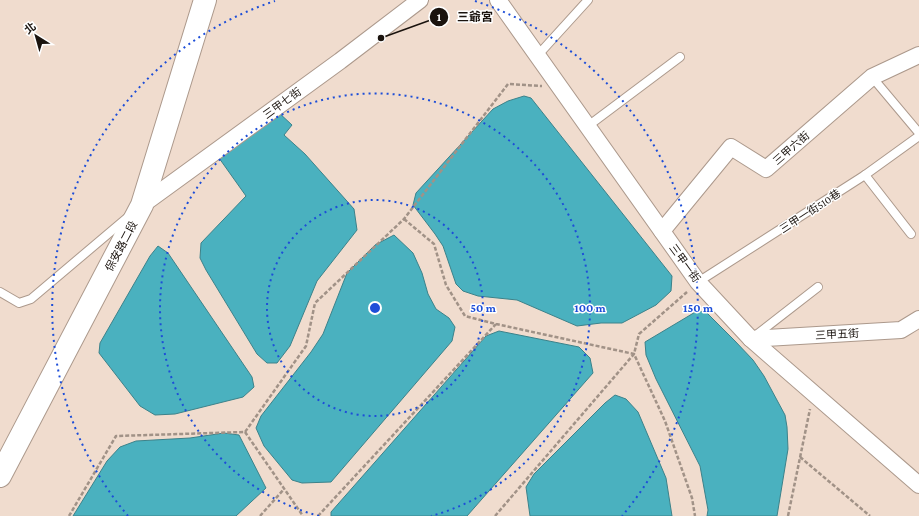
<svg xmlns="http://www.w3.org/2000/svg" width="919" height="516" font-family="'Crimson Pro','Noto Sans TC',serif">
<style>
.water{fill:#4ab1bf;stroke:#3c828a}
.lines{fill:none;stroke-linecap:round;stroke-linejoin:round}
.lane-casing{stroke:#ac998c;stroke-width:10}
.street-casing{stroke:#ac998c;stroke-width:18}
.secondary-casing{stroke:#ac998c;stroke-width:24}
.path{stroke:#a19287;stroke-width:2.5;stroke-dasharray:4 2;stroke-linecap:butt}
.lane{stroke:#fff;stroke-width:8}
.street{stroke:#fff;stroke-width:16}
.secondary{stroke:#fff;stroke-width:22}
.ring{fill:none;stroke:#1d4ed8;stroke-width:2;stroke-dasharray:2 4}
.labels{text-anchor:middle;stroke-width:3;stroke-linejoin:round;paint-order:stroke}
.street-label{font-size:11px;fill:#1a130e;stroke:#fff}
.centre{fill:#1d4ed8;stroke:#fff;stroke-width:2}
.ring-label{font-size:12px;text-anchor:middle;font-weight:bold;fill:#1d4ed8;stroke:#fff;stroke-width:3;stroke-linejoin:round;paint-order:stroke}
.leader{fill:none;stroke:#1a130e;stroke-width:1.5}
.callout-dot{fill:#1a130e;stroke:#fff;stroke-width:1.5}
.mark-label{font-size:12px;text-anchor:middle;font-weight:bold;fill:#fff}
.callout-label{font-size:12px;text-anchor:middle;font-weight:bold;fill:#1a130e;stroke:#fff;stroke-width:3;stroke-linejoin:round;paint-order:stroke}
</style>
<rect width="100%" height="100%" fill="#f0dcce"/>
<g class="water">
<path d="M524 96 531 98 672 276 671 291 656 305 622 323H601L577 326 517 300 478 296 463 291 456 284 443 246 435 234 413 205 416 193 493 109 508 101Z"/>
<path d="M277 111 292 125 284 135 305 154 354 209 357 230 317 281 290 346 277 363H267L257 354 206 270 200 258 201 243 246 196 219 158Z"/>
<path d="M394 235 413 253 422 273 428 294 436 309 449 318 455 327 452 341 331 482 302 483 292 480 264 446 256 428 261 416 311 352 323 334 347 273 375 245Z"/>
<path d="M158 246 168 253 252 377 254 387 243 397 175 414 155 415 140 406 99 353 100 343 150 256Z"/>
<path d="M697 311 706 312 735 341 753 360 764 376 785 415 787 427 788 449 777 516H707L708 510 700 466 656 379 646 355 645 342Z"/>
<path d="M499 331 579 347 590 358 593 373 467 516H331V512L486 336Z"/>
<path d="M615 395 626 399 638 412 666 478 672 516H530L526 487 534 474 605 403Z"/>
<path d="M224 433 239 435 266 488 236 516H73L107 461 120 447 136 441 190 438Z"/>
</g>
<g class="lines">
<defs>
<g id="lane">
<path d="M538 55 588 0"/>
<path d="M872 77 919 133"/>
<path d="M588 126 680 57"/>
<path d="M865 175 911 234"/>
<path d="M698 282 865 175 919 136"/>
<path d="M0 292 19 303 31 299 128 217"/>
<path d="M755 336 818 287"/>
</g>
<g id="street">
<path d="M498 0 698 282 751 339 919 485"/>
<path d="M142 205 340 61 420 0"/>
<path d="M662 231 731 147 766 169 872 77 919 55"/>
<path d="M751 339 901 330 919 319"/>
</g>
<path id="secondary" d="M0 476 142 205 205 0"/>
</defs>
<use href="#lane" class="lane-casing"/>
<use href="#street" class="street-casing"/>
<use href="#secondary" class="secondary-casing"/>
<g class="path">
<path d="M404 219 434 244 446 285 465 316 496 324 634 354 665 421 692 498 695 516"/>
<path d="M245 432 303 516"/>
<path d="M800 457 870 516"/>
<path d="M69 516 116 436 245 432 306 346 315 303 404 219 508 84 542 86"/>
<path d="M260 516 284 489"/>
<path d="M318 516 496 324"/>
<path d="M495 516 634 354 639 334 687 292"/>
<path d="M788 516 810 409"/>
</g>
<use href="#lane" class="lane"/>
<use href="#street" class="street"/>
<use href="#secondary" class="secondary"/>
</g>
<g class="ring">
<circle cx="375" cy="308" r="108"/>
<path d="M319 516A215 215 0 1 1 431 516"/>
<path d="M128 516A323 323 0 0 1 275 1M475 1A323 323 0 0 1 622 516"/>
</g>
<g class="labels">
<g class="street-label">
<text transform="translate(282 103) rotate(-36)" y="4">三甲七街</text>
<text transform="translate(791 148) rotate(-41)" y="4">三甲六街</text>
<text transform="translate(810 211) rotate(-33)" y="4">三甲一街510巷</text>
<text transform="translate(121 246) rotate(-62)" y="4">保安路二段</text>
<text transform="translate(685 263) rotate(54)" y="4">三甲一街</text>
<text transform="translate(837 334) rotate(-3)" y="4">三甲五街</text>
</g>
</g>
<circle cx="375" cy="308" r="6" class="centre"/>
<g class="ring-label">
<text x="483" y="312">50 m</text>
<text x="590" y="312">100 m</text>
<text x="698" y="312">150 m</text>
</g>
<path class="leader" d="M381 38L439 17"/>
<g class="callout-dot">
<circle cx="381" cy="38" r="4"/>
<circle cx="439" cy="17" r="10"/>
</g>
<g class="mark-label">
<text x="439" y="21">1</text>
</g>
<g class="callout-label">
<text x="475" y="21">三爺宮</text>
</g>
<g transform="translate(36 36) rotate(323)" stroke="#ffffff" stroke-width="3" paint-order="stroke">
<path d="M0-3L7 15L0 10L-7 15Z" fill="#1a130e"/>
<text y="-6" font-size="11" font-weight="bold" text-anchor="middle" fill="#1a130e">北</text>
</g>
</svg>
